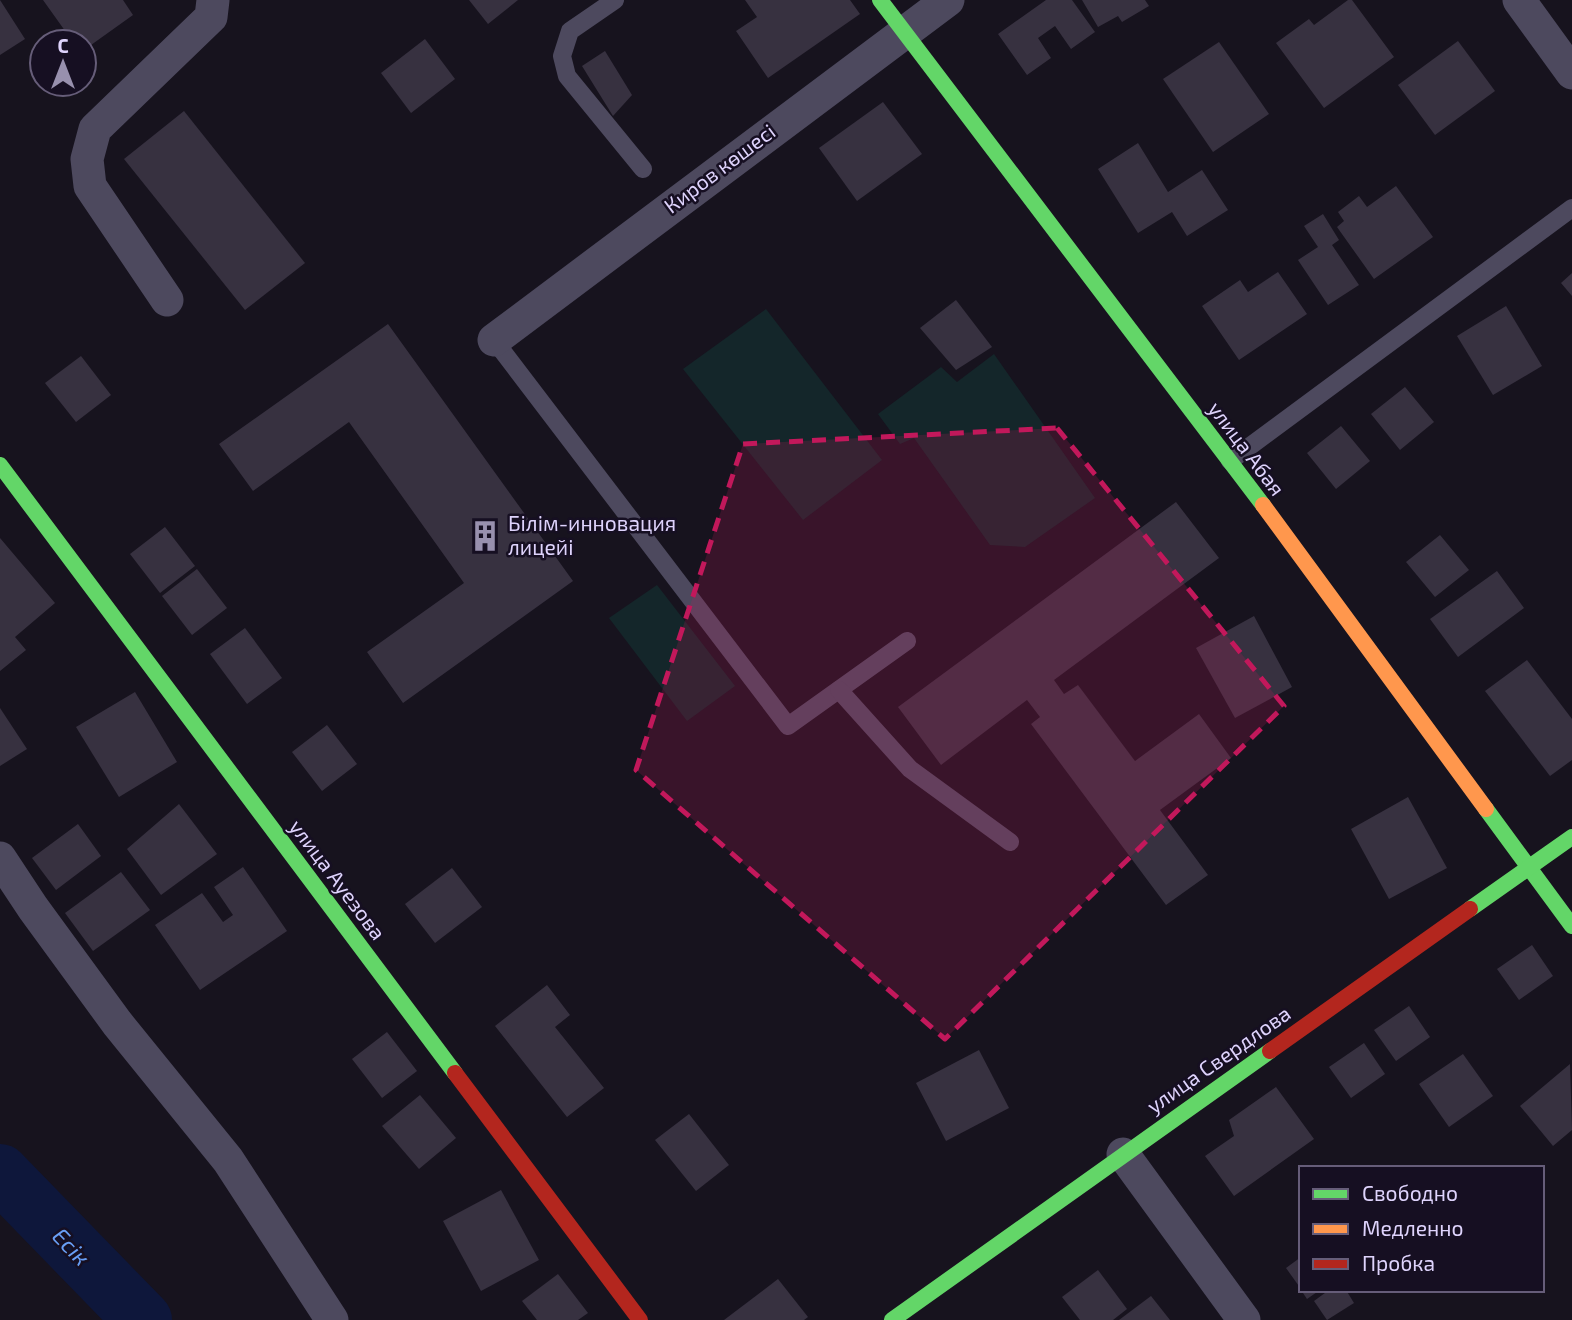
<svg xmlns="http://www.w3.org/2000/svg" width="1572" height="1320" font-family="'Exo 2',sans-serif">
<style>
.green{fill:#14262a}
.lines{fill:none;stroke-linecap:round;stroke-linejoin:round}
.river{stroke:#0e173b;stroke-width:58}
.building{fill:#373140}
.lane{stroke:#4d495e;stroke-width:18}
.street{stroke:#4d495e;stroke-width:33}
.fast{stroke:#63d668;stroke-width:16}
.slow{stroke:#ff974d;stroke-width:16}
.jam{stroke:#b3261e;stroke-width:16}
.marked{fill:#c2185b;fill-opacity:0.2;stroke:#c2185b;stroke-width:5;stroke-dasharray:14 9;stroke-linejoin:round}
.labels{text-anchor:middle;stroke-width:5;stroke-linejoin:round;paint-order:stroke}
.street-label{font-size:21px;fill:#ded3fc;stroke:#160f22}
.poi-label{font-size:21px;fill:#ded3fc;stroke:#160f22;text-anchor:start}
.water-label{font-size:23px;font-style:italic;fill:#689ef5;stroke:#160f22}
</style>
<rect width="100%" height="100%" fill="#17131e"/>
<g class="green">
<path d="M766 309 882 460 803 520 683 369Z"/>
<path d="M994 354 1095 498 1025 547 990 545 914 438 900 444 878 414 941 367 957 382Z"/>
<path d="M657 585 735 686 687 721 609 618Z"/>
</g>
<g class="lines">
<path class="river" d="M0 1173 143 1320"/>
</g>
<g class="building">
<path d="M0 0 25 39 0 55Z"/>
<path d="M43 0H123L133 15 84 50V42H73Z"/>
<path d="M469 0H518L488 24Z"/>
<path d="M745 0H850L860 14 768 78 736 31 757 17Z"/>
<path d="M1046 0H1072L1095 32 1071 49 1055 26 1038 38 1051 58 1027 75 998 34Z"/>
<path d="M1082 0H1145L1149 6 1122 22 1118 16 1098 27Z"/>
<path d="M1348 0H1352L1394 57 1324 108 1276 43 1309 19 1314 25Z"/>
<path d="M425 39 455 79 411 113 381 73Z"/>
<path d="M1458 41 1495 91 1435 135 1398 85Z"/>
<path d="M1219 42 1269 114 1213 152 1163 79Z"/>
<path d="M605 51 632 95 613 116 582 66Z"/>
<path d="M883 102 922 154 857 201 819 148Z"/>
<path d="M184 111 305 263 245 310 124 159Z"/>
<path d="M1138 143 1168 192 1202 170 1228 210 1187 236 1172 212 1138 233 1098 169Z"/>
<path d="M1396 186 1433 237 1374 279 1337 227 1344 221 1338 212 1359 196 1367 207Z"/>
<path d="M1323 214 1339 240 1332 245 1359 285 1328 305 1298 260 1318 247 1304 226Z"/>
<path d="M1278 272 1307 314 1239 360 1202 306 1240 280 1248 292Z"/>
<path d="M1572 273V296L1561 283Z"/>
<path d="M956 300 992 347 956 370 920 328Z"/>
<path d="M1506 306 1542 366 1493 395 1457 336Z"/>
<path d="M388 324 573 581 403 703 367 652 464 583 349 422 253 491 219 444Z"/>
<path d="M81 356 111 395 76 422 45 383Z"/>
<path d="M1405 387 1434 422 1400 450 1371 414Z"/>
<path d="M1341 426 1370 461 1336 489 1307 453Z"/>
<path d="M1176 502 1219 558 1054 680 1064 694 1078 685 1135 761 1199 714 1231 758 1160 810 1208 875 1166 905 1031 724 1040 717 1027 700 941 765 898 707Z"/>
<path d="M165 527 195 566 160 593 130 554Z"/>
<path d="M1440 535 1469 570 1435 597 1406 562Z"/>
<path d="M0 538 55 603 15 637 26 650 0 671Z"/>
<path d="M197 569 227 608 192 635 162 596Z"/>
<path d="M1497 571 1524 608 1458 657 1430 619Z"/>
<path d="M1254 616 1292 687 1235 718 1196 648Z"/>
<path d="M245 628 282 678 247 704 210 654Z"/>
<path d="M1527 660 1572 719V760L1550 776 1485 691Z"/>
<path d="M135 692 177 762 119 797 76 727Z"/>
<path d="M0 708 27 749 0 766Z"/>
<path d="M327 725 357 764 322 791 292 752Z"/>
<path d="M1408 797 1447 868 1389 899 1351 829Z"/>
<path d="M179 804 217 854 161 895 127 849Z"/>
<path d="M78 824 101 856 56 890 32 858Z"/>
<path d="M243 867 287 931 200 990 155 925 202 893 223 922 233 915 214 887Z"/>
<path d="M452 868 482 907 435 943 405 904Z"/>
<path d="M121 872 150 910 93 951 65 913Z"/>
<path d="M1532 945 1553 976 1519 1000 1497 969Z"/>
<path d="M547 985 570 1015 555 1027 604 1088 567 1117 495 1026Z"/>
<path d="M1409 1006 1430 1037 1396 1061 1374 1030Z"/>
<path d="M387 1032 417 1071 382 1098 352 1059Z"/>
<path d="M1364 1043 1385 1074 1351 1098 1329 1067Z"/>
<path d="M979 1050 1009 1108 946 1141 916 1083Z"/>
<path d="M1463 1054 1493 1096 1449 1127 1419 1084Z"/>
<path d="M1570 1064 1572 1130 1553 1146 1520 1106Z"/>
<path d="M1276 1087 1314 1139 1234 1196 1205 1156 1234 1136 1229 1120Z"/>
<path d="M420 1095 456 1138 419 1169 382 1126Z"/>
<path d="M689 1114 729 1165 696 1191 655 1140Z"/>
<path d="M501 1190 539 1260 481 1291 443 1221Z"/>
<path d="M1301 1257V1289L1286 1268Z"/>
<path d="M1098 1270 1127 1309 1113 1320H1080L1062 1297Z"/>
<path d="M558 1274 588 1313 578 1320H537L522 1301Z"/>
<path d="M778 1279 808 1317 804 1320H724Z"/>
<path d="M1301 1290H1320L1307 1299Z"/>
<path d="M1329 1290H1346L1354 1303 1327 1320 1314 1301Z"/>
<path d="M1151 1296 1170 1320H1119Z"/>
</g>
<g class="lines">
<g class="lane">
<path d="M615 0 570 31 562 56 567 76 643 169"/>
<path d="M494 340 788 726 907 641"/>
<path d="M1230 461 1572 208"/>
<path d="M839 690 910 769 1010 842"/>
</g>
<g class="street">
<path d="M1519 0 1572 73"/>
<path d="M167 300 90 186 87 159 95 129 211 17 213 0"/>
<path d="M494 340 948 0"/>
<path d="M0 858 33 908 117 1023 228 1160 332 1320"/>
<path d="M1123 1154 1244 1320"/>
</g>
<g class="fast">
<path d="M880 0 1263 505"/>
<path d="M0 465 455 1073"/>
<path d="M1486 809 1572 926"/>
<path d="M1470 909 1572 837"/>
<path d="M892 1320 1270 1051"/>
</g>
<path class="slow" d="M1263 505 1486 809"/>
<g class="jam">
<path d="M1270 1051 1470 909"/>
<path d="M455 1073 640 1320"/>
</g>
</g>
<path class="marked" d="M1057 428 1284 706 945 1039 636 770 743 444Z"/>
<defs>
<symbol id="building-bare" viewBox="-9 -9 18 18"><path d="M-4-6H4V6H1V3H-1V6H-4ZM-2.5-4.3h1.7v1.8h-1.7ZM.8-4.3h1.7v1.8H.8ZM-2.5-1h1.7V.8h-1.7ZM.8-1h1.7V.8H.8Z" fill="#9890ae" stroke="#160f22" stroke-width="2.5" paint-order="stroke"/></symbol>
</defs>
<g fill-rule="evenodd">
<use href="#building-bare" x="463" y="514" width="44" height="44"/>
</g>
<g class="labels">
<g class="street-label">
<text transform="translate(720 169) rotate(-37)" y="7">Киров көшесі</text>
<text transform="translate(1246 449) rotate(53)" y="7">улица Абая</text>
<text transform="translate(337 880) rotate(53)" y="7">улица Ауезова</text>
<text transform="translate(1219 1060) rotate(-35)" y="7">улица Свердлова</text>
</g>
<g class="poi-label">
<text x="508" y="531">Білім-инновация<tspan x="508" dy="24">лицейі</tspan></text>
</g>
<g class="water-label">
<text transform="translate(71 1247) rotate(46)" y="8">Есік</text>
</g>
</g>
<rect x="1299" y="1166" width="245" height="126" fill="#160f22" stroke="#665d79" stroke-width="2"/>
<rect x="1313" y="1189" width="35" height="10" fill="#63d668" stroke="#665d79" stroke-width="2"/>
<text x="1362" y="1201" font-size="21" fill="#ded3fc">Свободно</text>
<rect x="1313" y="1224" width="35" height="10" fill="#ff974d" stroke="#665d79" stroke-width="2"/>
<text x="1362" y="1236" font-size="21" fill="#ded3fc">Медленно</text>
<rect x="1313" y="1259" width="35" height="10" fill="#b3261e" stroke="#665d79" stroke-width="2"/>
<text x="1362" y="1271" font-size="21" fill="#ded3fc">Пробка</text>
<g transform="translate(63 63)"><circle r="33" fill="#160f22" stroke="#665d79" stroke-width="2"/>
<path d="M0-5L12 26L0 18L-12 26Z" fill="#9890ae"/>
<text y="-10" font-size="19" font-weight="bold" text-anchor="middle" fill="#ded3fc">С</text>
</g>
</svg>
